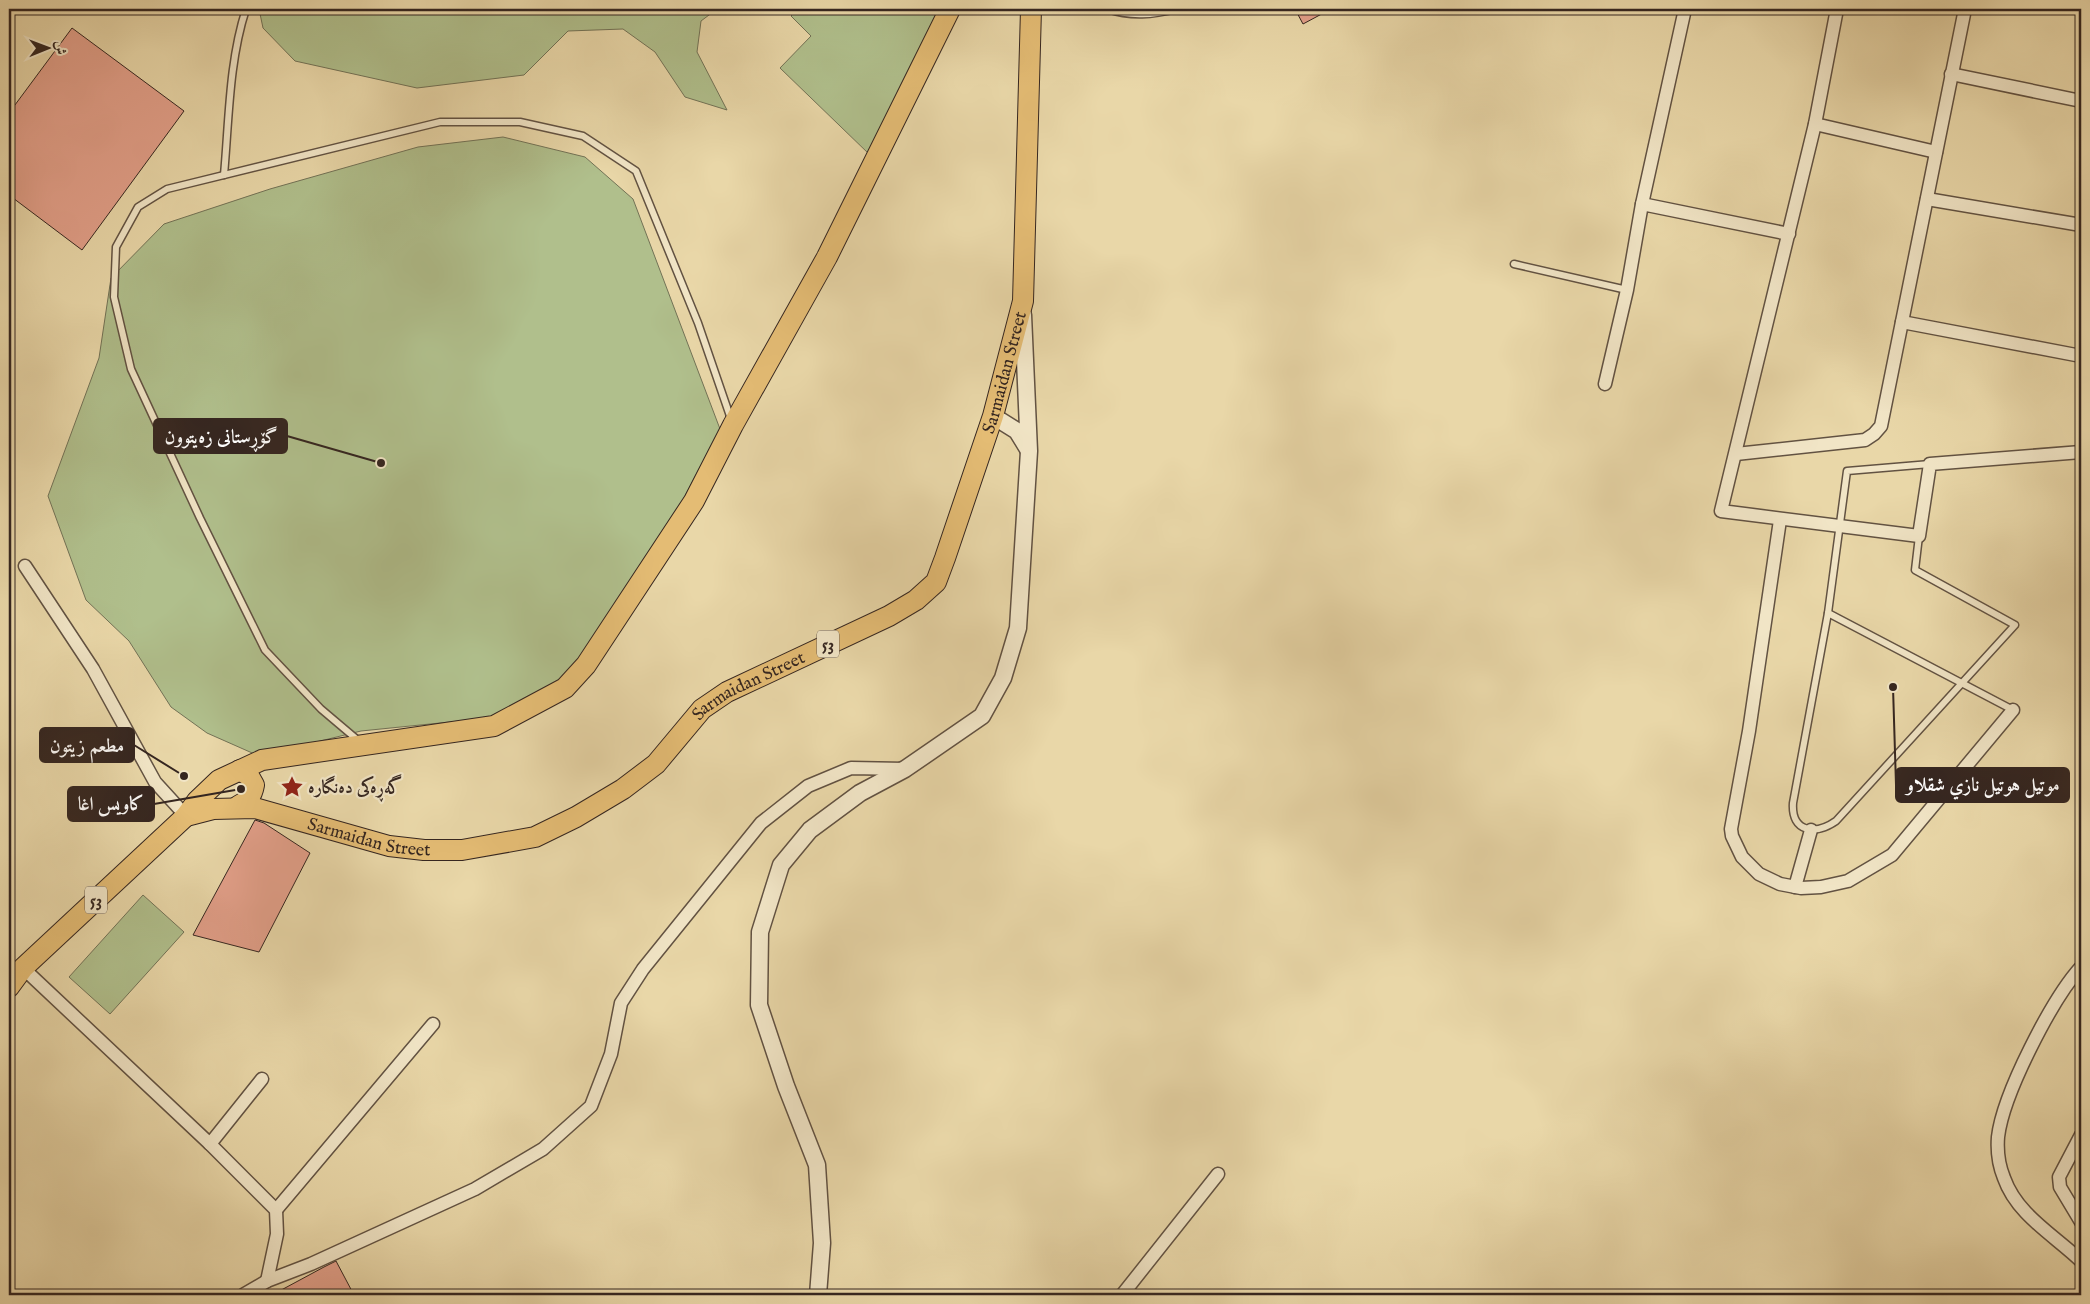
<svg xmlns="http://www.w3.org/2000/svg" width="2090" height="1304" font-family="'IM FELL English',Amiri,serif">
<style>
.green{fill:#b0bf8c;stroke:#727256}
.building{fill:#e29f89;stroke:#352620}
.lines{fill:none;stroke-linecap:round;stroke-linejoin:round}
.service-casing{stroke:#625242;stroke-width:9}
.minor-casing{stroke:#625242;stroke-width:15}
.tertiary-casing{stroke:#625242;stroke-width:19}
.primary-casing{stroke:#352620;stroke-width:22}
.service{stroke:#f1e5c6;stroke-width:6}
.minor{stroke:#f1e5c6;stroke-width:12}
.tertiary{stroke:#f1e5c6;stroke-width:16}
.primary{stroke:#e4bc74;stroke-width:20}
.labels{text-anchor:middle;stroke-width:4.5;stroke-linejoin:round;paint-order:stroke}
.shield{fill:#f1e5c6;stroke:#6d5f52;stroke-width:1}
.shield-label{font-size:16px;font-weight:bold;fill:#352620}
.street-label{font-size:18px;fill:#352620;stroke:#f1e5c6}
.poi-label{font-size:18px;font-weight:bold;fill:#352620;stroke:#f1e5c6;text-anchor:start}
.leader{fill:none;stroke:#352620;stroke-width:2}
.callout-dot{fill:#352620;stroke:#f1e5c6;stroke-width:2}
.callout{fill:#352620;stroke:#352620;stroke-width:2}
.callout-label{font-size:19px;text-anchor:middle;font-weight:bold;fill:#fff}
</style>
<rect width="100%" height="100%" fill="#e9d7a8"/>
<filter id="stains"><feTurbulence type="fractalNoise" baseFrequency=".004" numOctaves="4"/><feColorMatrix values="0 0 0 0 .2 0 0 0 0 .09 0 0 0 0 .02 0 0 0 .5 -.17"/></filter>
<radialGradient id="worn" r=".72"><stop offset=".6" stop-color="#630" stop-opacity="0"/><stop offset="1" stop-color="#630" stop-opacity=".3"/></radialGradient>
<g class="green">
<path d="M259 9H717L701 21 697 52 727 110 685 97 655 52 623 29 568 31 524 75 417 88 295 61 263 28Z"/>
<path d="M798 9H950L869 154 780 68 811 36 791 16Z"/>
<path d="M503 137 585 157 633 199 720 429 650 563 562 686 499 717 361 731 259 756 207 733 171 707 129 641 86 600 48 496 99 358 111 278 164 224 270 189 418 147Z"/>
<path d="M143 895 184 932 110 1014 69 977Z"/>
</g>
<g class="building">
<path d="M1295 9H1331L1303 24Z"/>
<path d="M72 28 184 111 82 250 9 195V113Z"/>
<path d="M255 820 264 823 310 853 259 952 193 935Z"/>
<path d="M336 1261 354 1295H272L324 1267Z"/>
</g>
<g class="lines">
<defs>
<g id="service">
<path d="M1107 9C1131 17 1153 15 1177 9"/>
<path d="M224 175C229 120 229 61 246 9"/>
<path d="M1514 264 1627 290"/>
<path d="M1919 536 1915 570 2015 625 1836 821C1816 835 1791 833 1793 803L1828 613 1847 471 1930 464"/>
<path d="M1828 613 2013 710"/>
<path d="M360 742 321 709 265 650 200 518 131 369 114 297 116 247 138 207 167 189 440 122H520L583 136 636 171 698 323 731 419"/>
</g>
<g id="minor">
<path d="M1837 9 1815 124 1721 511 1919 536 1930 464 2081 452"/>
<path d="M1951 74 2081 101"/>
<path d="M1815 124 1936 152"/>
<path d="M1927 199 2081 225"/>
<path d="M1642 204 1685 9"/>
<path d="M1902 322 2081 356"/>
<path d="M1605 384 1627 290 1642 204 1789 234"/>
<path d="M1736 454 1865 440 1874 434 1881 426 1965 9"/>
<path d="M1780 520 1749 731 1731 829 1732 836 1742 857 1759 874 1780 884 1801 888 1821 887 1848 881 1892 855 2013 710"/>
<path d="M25 566 93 669 155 782 186 816"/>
<path d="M1795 887 1811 830"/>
<path d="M2081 967C2052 999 2003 1094 1998 1137 1997 1150 1999 1166 2004 1178 2017 1215 2054 1235 2081 1261"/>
<path d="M23 968 210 1144 276 1210 277 1234 267 1281"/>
<path d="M2081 1135 2059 1177 2060 1187 2081 1222"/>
<path d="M210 1144 262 1079"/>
<path d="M276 1210 433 1024"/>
<path d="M243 1295 267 1281 311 1264 475 1189 543 1149 591 1106 611 1054 621 1003 643 969 761 823 808 786 851 768 905 769"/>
<path d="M1122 1295 1218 1174"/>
</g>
<g id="tertiary">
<path d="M993 416 1017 431 1028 449"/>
<path d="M818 1295 822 1243 817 1165 786 1086 759 1005 760 932 781 865 810 830 860 793 905 769 982 716 1003 678 1018 628 1029 451 1023 315"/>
</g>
<g id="primary">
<path d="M238 806C248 801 252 796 254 785L249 776 240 770"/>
<path id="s1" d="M186 816 213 809 255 808 389 846 424 850H462L535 837 576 817 623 789 656 764 702 709 727 692 889 616 916 600 936 582 945 558 993 416 1023 301 1031 9"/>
<path d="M9 987 23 968 186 816 197 801 219 780 262 760 494 726 565 688 586 665 694 501 733 425 827 257 950 9"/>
</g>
</defs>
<use href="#service" class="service-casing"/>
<use href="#minor" class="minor-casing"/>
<use href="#tertiary" class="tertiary-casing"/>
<use href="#primary" class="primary-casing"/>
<use href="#service" class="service"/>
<use href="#minor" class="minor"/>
<use href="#tertiary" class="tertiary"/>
<use href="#primary" class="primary"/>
</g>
<defs>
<symbol id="sight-bare" viewBox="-9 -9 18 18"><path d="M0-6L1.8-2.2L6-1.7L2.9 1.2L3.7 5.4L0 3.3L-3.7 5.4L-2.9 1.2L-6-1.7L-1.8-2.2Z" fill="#8f2418" stroke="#f1e5c6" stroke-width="2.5" paint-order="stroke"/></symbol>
</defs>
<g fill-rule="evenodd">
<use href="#sight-bare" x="276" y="771" width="32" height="32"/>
</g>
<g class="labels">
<g class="shield">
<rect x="817" y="630.5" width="22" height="27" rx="4"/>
<rect x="85" y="886.5" width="22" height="27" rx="4"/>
</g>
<g class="shield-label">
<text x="828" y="650">53</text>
<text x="96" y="906">53</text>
</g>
<g class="street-label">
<text dy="6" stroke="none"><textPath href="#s1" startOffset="1058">Sarmaidan Street</textPath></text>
<text dy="6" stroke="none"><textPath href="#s1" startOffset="622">Sarmaidan Street</textPath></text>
<text dy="6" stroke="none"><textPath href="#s1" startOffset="188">Sarmaidan Street</textPath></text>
</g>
<g class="poi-label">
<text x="308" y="793">گەڕەکی دەنگارە</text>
</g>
</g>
<path class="leader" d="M381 463L287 436M184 776L134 745M1893 687L1896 785M241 789L154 804"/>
<g class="callout-dot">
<circle cx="381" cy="463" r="5"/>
<circle cx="184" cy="776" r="5"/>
<circle cx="1893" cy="687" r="5"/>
<circle cx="241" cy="789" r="5"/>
</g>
<g class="callout">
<rect x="154" y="419" width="133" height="34" rx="5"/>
<rect x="40" y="728" width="94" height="34" rx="5"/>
<rect x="1896" y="768" width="173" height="34" rx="5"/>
<rect x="68" y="787" width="86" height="34" rx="5"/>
</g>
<g class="callout-label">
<text x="221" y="443">گۆڕستانی زەیتوون</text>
<text x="87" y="752">مطعم زيتون</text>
<text x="1983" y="791">موتيل هوتيل نازي شقلاو</text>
<text x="111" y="810">كاويس اغا</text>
</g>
<rect width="2090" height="1304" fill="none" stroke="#e9d7a8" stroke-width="30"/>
<rect x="10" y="10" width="2070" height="1284" fill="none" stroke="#352620" stroke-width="2.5"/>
<rect x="15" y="15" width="2060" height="1274" fill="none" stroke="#352620"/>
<g transform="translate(48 48) rotate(89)" stroke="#f1e5c6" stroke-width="4" paint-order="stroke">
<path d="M0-4L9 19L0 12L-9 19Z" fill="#352620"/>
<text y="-8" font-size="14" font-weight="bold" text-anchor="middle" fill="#352620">ش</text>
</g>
<rect width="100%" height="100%" filter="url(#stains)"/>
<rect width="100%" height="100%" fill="url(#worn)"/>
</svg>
